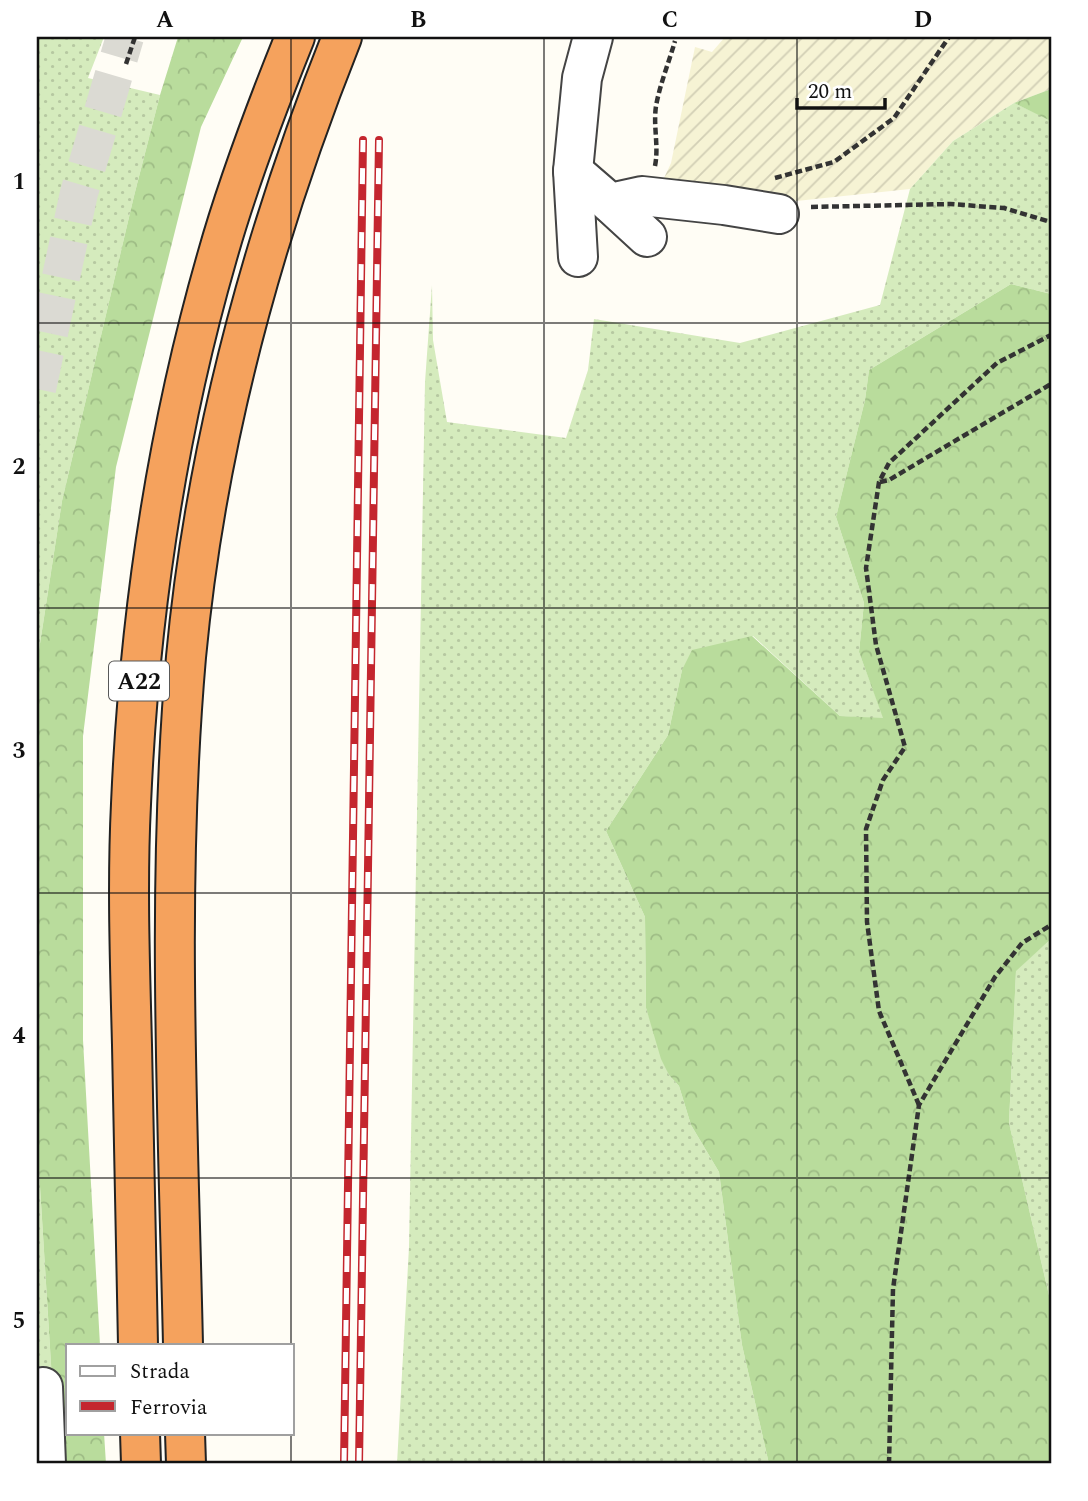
<svg xmlns="http://www.w3.org/2000/svg" width="1088" height="1501" font-family="Spectral,serif">
<style>
.farmland{fill:url(#farmland-furrows)}
.grass{fill:url(#grass-dots)}
.forest{fill:url(#forest-crowns)}
.lines{fill:none;stroke-linecap:round;stroke-linejoin:round}
.major-tunnel{stroke:#dbdad3;stroke-width:38;stroke-dasharray:38 19;stroke-linecap:butt}
.minor-casing{stroke:#444;stroke-width:42}
.highway-casing{stroke:#222;stroke-width:42}
.path{stroke:#333;stroke-width:4.5;stroke-dasharray:7 3.5;stroke-linecap:butt}
.minor{stroke:#fff;stroke-width:38}
.highway{stroke:#f5a25d;stroke-width:38}
.rail-casing{stroke:#c4262e;stroke-width:8}
.rail{stroke:#fff;stroke-width:5;stroke-dasharray:16;stroke-linecap:butt}
.grid{fill:none;stroke:#111;stroke-width:2;stroke-opacity:0.55}
.labels{text-anchor:middle;stroke-width:7;stroke-linejoin:round;paint-order:stroke}
.shield{fill:#fff;stroke:#585858;stroke-width:2}
.shield-label{font-size:23px;font-weight:bold;fill:#111}
.neatline{fill:none;stroke:#111;stroke-width:2.5}
.grid-label{font-size:23px;text-anchor:middle;font-weight:bold;fill:#111}
</style>
<defs>
<pattern id="farmland-furrows" width="10" height="10" patternUnits="userSpaceOnUse" patternTransform="scale(1.75)"><rect width="10" height="10" fill="#f6f3d4"/><path d="M-1 1l2-2M0 10L10 0M9 11l2-2" fill="none" stroke="#d2cfb5"/></pattern>
<pattern id="grass-dots" width="8" height="8" patternUnits="userSpaceOnUse" patternTransform="scale(1.75)"><rect width="8" height="8" fill="#d5ebbd"/><path d="M2 2h.1M6 6h.1" fill="none" stroke="#b6c8a1" stroke-width="1.8" stroke-linecap="round"/></pattern>
<pattern id="forest-crowns" width="20" height="18" patternUnits="userSpaceOnUse" patternTransform="scale(1.75)"><rect width="20" height="18" fill="#b9dc9c"/><path d="M2 6a3 3 0 1 1 6 0M12 15a3 3 0 1 1 6 0" fill="none" stroke="#9ebc85"/></pattern>
</defs>
<rect width="100%" height="100%" fill="#fffdf5"/>
<path class="farmland" d="M725 37H1051V89L1014 103 953 141 910 189 768 204 659 189 671 163 695 47 712 52Z"/>
<g class="grass">
<path d="M37 37H104L88 78 160 95 134 196 62 501 37 663Z"/>
<path d="M1014 103 1051 120V294L1011 284 869 370 865 400 836 517 864 603 859 652 884 719 840 716 753 636 682 670 668 735 606 831 645 917 646 1008 669 1075 679 1086 691 1125 719 1172 742 1345 769 1464H397L409 1247 425 382 432 285 433 340 447 422 566 438 588 370 594 319 740 343 880 305 910 189 953 141Z"/>
<path d="M1051 939V1304L1009 1123 1016 970Z"/>
<path d="M37 1138 52 1380 37 1464Z"/>
</g>
<g class="forest">
<path d="M178 37H243L201 127 116 467 83 736V1040L100 1345H68V1433H104L106 1464H54L52 1380 37 1138V663L62 501 134 196 160 95Z"/>
<path d="M1051 89V121L1014 103Z"/>
<path d="M1011 284 1051 294V939L1016 971 1009 1123 1051 1304V1464H769L742 1345 719 1172 691 1125 679 1086 669 1075 661 1059 646 1008 645 917 606 831 668 735 682 670 692 650 752 636 840 716 883 718 859 652 864 603 836 517 865 400 869 370Z"/>
</g>
<g class="lines">
<path class="major-tunnel" d="M37 389 79 193 125 37"/>
<defs>
<g id="minor">
<path d="M573 171 610 203 642 196 724 205 779 214"/>
<path d="M610 203 647 237"/>
<path d="M578 257 573 171 582 78 593 37"/>
<path d="M43 1387 46 1464"/>
</g>
<g id="highway">
<path d="M138 1345C136 1245 134 1145 132 1045 130 965 127 884 131 804 139 620 166 434 217 257 238 182 266 109 295 37"/>
<path d="M183 1345C178 1116 166 886 186 657 206 444 263 235 342 37"/>
<path d="M140 1433 141 1464"/>
<path d="M185 1433 186 1464"/>
</g>
</defs>
<use href="#minor" class="minor-casing"/>
<use href="#highway" class="highway-casing"/>
<g class="path">
<path d="M126 64 135 37"/>
<path d="M655 166C659 146 653 127 656 106 660 84 669 62 675 41"/>
<path d="M775 178 834 162 894 118 949 37"/>
<path d="M811 207 950 204 1004 208 1051 222"/>
<path d="M880 482 889 480 1051 384"/>
<path d="M919 1105 879 1011 867 922 866 829 883 780 905 747 876 645 866 568 879 482 889 463 997 363 1051 335"/>
<path d="M889 1464 893 1289 919 1105 995 977 1022 943 1051 925"/>
</g>
<use href="#minor" class="minor"/>
<use href="#highway" class="highway"/>
<defs>
<g id="rail">
<path d="M344 1464 363 140"/>
<path d="M359 1464 379 140"/>
</g>
</defs>
<use href="#rail" class="rail-casing"/>
<use href="#rail" class="rail"/>
</g>
<path class="grid" d="M291 37V1345M544 37V1464M797 37V1464M37 323H1051M37 608H1051M37 893H1051M37 1178H1051M291 1433V1464"/>
<g class="labels">
<rect class="shield" x="109" y="661.5" width="60" height="39" rx="5"/>
<g class="shield-label">
<text x="139" y="689">A22</text>
</g>
</g>
<rect width="1088" height="1501" fill="none" stroke="#ffffff" stroke-width="77"/>
<rect x="66" y="1344" width="228" height="91" fill="#ffffff" stroke="#a0a0a0" stroke-width="2"/>
<rect x="80" y="1366" width="35" height="10" fill="#ffffff" stroke="#a0a0a0" stroke-width="2"/>
<text x="130" y="1378" font-size="21" fill="#111111">Strada</text>
<rect x="80" y="1401" width="35" height="10" fill="#c4262e" stroke="#a0a0a0" stroke-width="2"/>
<text x="130" y="1414" font-size="21" fill="#111111">Ferrovia</text>
<path d="M797 98v10h88v-10" fill="none" stroke="#111111" stroke-width="3.5"/>
<text x="808" y="98" font-size="21" fill="#111111" stroke="#ffffff" stroke-width="5" paint-order="stroke">20 m</text>
<rect x="38" y="38" width="1012" height="1424" class="neatline"/>
<g class="grid-label">
<text x="165" y="27">A</text>
<text x="418" y="27">B</text>
<text x="670" y="27">C</text>
<text x="923" y="27">D</text>
<text x="19" y="189">1</text>
<text x="19" y="474">2</text>
<text x="19" y="758">3</text>
<text x="19" y="1043">4</text>
<text x="19" y="1328">5</text>
</g>
</svg>
